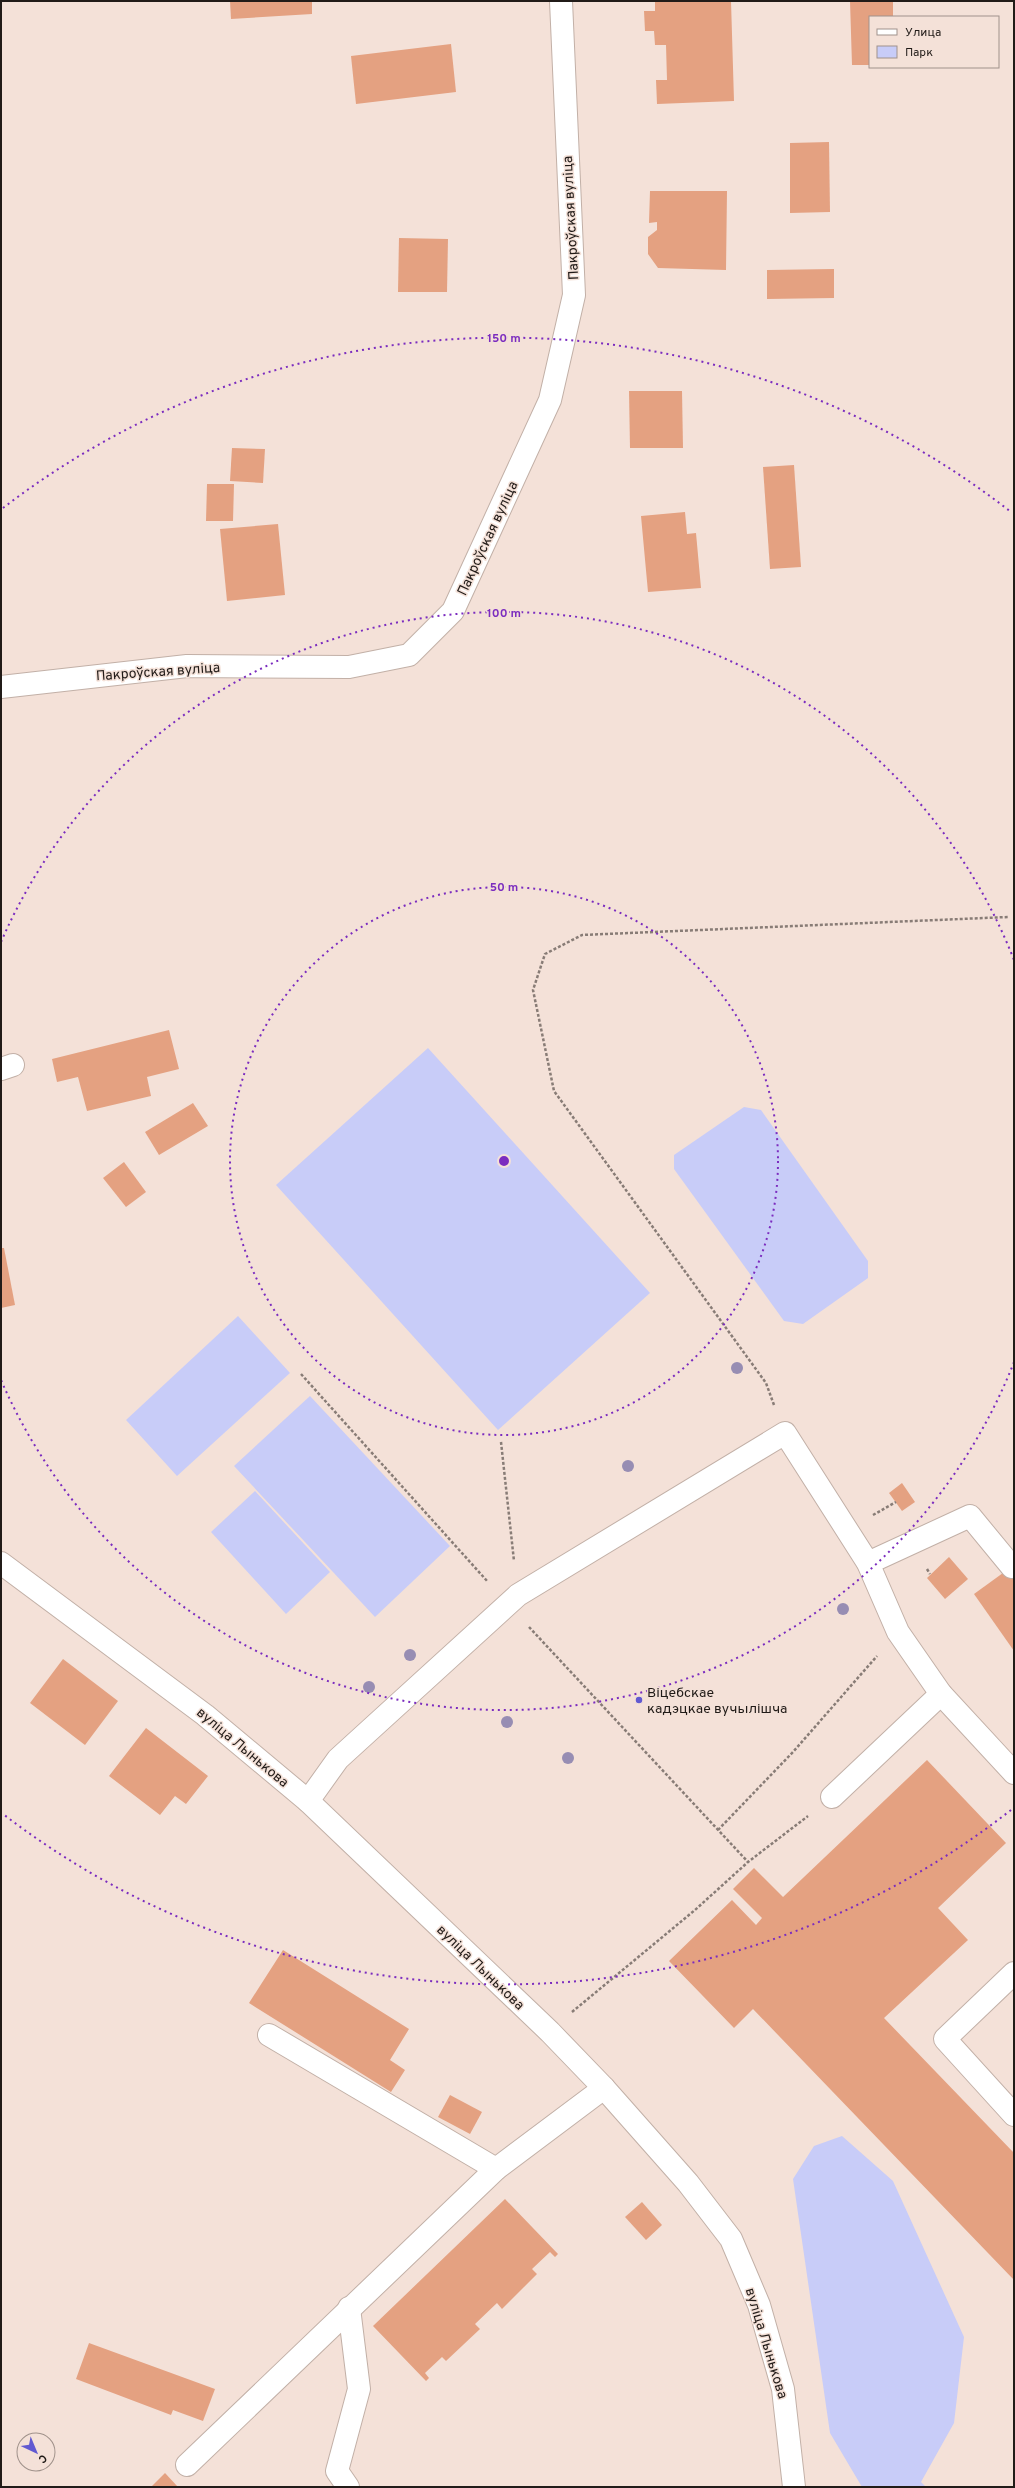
<svg xmlns="http://www.w3.org/2000/svg" width="1015" height="2488" font-family="Overpass,sans-serif">
<style>
.green{fill:#c8ccf8}
.building{fill:#e4a181}
.lines{fill:none;stroke-linecap:round;stroke-linejoin:round}
.minor-casing{stroke:#c2b0a7;stroke-width:24}
.path{stroke:#887c76;stroke-width:2.5;stroke-dasharray:3 2;stroke-linecap:butt}
.minor{stroke:#fff;stroke-width:22}
.tree{fill:#978db3}
.ring{fill:none;stroke:#7b2cbf;stroke-width:2;stroke-dasharray:2 4}
.poi-dot{fill:#6159d1;stroke:#f4e1d8;stroke-width:1.5}
.labels{text-anchor:middle;stroke-width:3;stroke-linejoin:round;paint-order:stroke}
.street-label{font-size:14px;fill:#211b18;stroke:#f4e1d8}
.poi-label{font-size:14px;fill:#211b18;stroke:#f4e1d8;text-anchor:start}
.centre{fill:#7b2cbf;stroke:#f4e1d8;stroke-width:2}
.ring-label{font-size:12px;text-anchor:middle;font-weight:bold;fill:#7b2cbf;stroke:#f4e1d8;stroke-width:3;stroke-linejoin:round;paint-order:stroke}
</style>
<rect width="100%" height="100%" fill="#f4e1d8"/>
<g class="green">
<path d="M428 1048 650 1293 498 1430 276 1185Z"/>
<path d="M744 1107 761 1110 868 1261V1278L803 1324 784 1321 674 1169V1155Z"/>
<path d="M238 1316 290 1373 177 1476 126 1420Z"/>
<path d="M310 1396 450 1546 375 1617 234 1466Z"/>
<path d="M255 1491 330 1572 286 1614 211 1532Z"/>
<path d="M842 2136 893 2181 964 2337 954 2423 921 2482 926 2487H862L830 2433 793 2179 814 2146Z"/>
</g>
<g class="building">
<path d="M230 1H312V14L231 19Z"/>
<path d="M655 1H731L734 101 657 104 656 80H667L666 45H655L654 31H645L644 11H655Z"/>
<path d="M850 1H893V17H870V65H852Z"/>
<path d="M451 44 456 92 356 104 351 56Z"/>
<path d="M829 142 830 212 790 213V143Z"/>
<path d="M650 191H727L726 270 658 268 648 254V237L657 230V222L649 223Z"/>
<path d="M399 238 448 239 447 292H398Z"/>
<path d="M834 269V298L767 299V270Z"/>
<path d="M629 391H682L683 448H630Z"/>
<path d="M232 448 265 449 263 483 230 481Z"/>
<path d="M794 465 801 567 770 569 763 467Z"/>
<path d="M207 484H234L233 521H206Z"/>
<path d="M685 512 687 534 696 533 701 588 648 592 641 516Z"/>
<path d="M278 524 285 595 227 601 220 529Z"/>
<path d="M169 1030 179 1069 147 1077 151 1096 87 1111 78 1077 57 1082 52 1059Z"/>
<path d="M193 1103 208 1126 159 1155 145 1132Z"/>
<path d="M124 1162 146 1192 126 1207 103 1178Z"/>
<path d="M1 1248H4L15 1305 1 1308Z"/>
<path d="M902 1483 915 1502 902 1511 889 1493Z"/>
<path d="M949 1557 968 1579 945 1599 927 1578Z"/>
<path d="M1014 1565V1651L974 1594Z"/>
<path d="M63 1659 118 1701 85 1745 30 1703Z"/>
<path d="M146 1728 208 1776 186 1804 175 1796 160 1815 109 1776Z"/>
<path d="M927 1760 1006 1843 938 1908 968 1940 884 2018 1014 2153V2280L753 2009 734 2028 669 1961 732 1900 756 1925 762 1918 733 1889 754 1868 783 1897Z"/>
<path d="M283 1950 409 2029 390 2060 405 2070 391 2092 249 2003Z"/>
<path d="M450 2095 482 2112 470 2134 438 2117Z"/>
<path d="M505 2199 558 2254 555 2257 550 2252 532 2269 537 2274 502 2309 497 2303 475 2324 480 2329 446 2361 442 2357 425 2373 429 2378 426 2381 373 2326Z"/>
<path d="M642 2202 662 2225 646 2240 625 2217Z"/>
<path d="M89 2343 215 2389 203 2421 173 2410 171 2415 76 2379Z"/>
<path d="M165 2473 178 2487H151Z"/>
</g>
<g class="lines">
<defs>
<g id="minor">
<path d="M1 687 187 666 349 667 409 655 453 611 550 400 574 295 561 1"/>
<path d="M1 1069 13 1065"/>
<path d="M1 1563 205 1715 308 1801 550 2032 604 2088 688 2183 731 2239 759 2305 783 2389 794 2487"/>
<path d="M868 1563 970 1516 1012 1567"/>
<path d="M832 1797 941 1694"/>
<path d="M308 1801 338 1759 518 1595 785 1433 868 1563 898 1632 941 1694 1014 1773"/>
<path d="M1014 1973 945 2039 1014 2115"/>
<path d="M269 2035 496 2169 604 2088"/>
<path d="M187 2465 496 2169"/>
<path d="M348 2487 337 2471 359 2389 349 2308"/>
</g>
</defs>
<use href="#minor" class="minor-casing"/>
<g class="path">
<path d="M301 1374 488 1582"/>
<path d="M774 1405 766 1383 554 1091 533 990 545 954 582 935 1008 917"/>
<path d="M501 1442 514 1561"/>
<path d="M873 1515 896 1502"/>
<path d="M927 1569 930 1574"/>
<path d="M529 1627 748 1862"/>
<path d="M718 1830 793 1752 877 1656"/>
<path d="M572 2012 695 1910 748 1862 808 1816"/>
</g>
<use href="#minor" class="minor"/>
</g>
<g class="tree">
<circle cx="737" cy="1368" r="6"/>
<circle cx="628" cy="1466" r="6"/>
<circle cx="843" cy="1609" r="6"/>
<circle cx="410" cy="1655" r="6"/>
<circle cx="369" cy="1687" r="6"/>
<circle cx="507" cy="1722" r="6"/>
<circle cx="568" cy="1758" r="6"/>
</g>
<g class="ring">
<circle cx="504" cy="1161" r="274"/>
<path d="M1014 1362A548 548 0 0 1 1 1380M1 942A548 548 0 0 1 1014 960"/>
<path d="M1011 1810A823 823 0 0 1 3 1814M3 508A823 823 0 0 1 1011 512"/>
</g>
<circle class="poi-dot" cx="639" cy="1700" r="4"/>
<g class="labels">
<g class="street-label">
<text transform="translate(570 218) rotate(-93)" y="5">Пакроўская вуліца</text>
<text transform="translate(487 538) rotate(-65)" y="5">Пакроўская вуліца</text>
<text transform="translate(158 671) rotate(-4)" y="5">Пакроўская вуліца</text>
<text transform="translate(243 1747) rotate(40)" y="5">вуліца Лынькова</text>
<text transform="translate(481 1967) rotate(44)" y="5">вуліца Лынькова</text>
<text transform="translate(767 2343) rotate(73)" y="5">вуліца Лынькова</text>
</g>
<g class="poi-label">
<text x="647" y="1697">Віцебскае<tspan x="647" dy="16">кадэцкае вучылішча</tspan></text>
</g>
</g>
<circle cx="504" cy="1161" r="6" class="centre"/>
<g class="ring-label">
<text x="504" y="342">150 m</text>
<text x="504" y="617">100 m</text>
<text x="504" y="891">50 m</text>
</g>
<rect width="1015" height="2488" fill="none" stroke="#211b18" stroke-width="4"/>
<rect x="869" y="16" width="130" height="52" fill="#f4e1d8" stroke="#a0928b"/>
<rect x="877" y="29" width="20" height="6" fill="#ffffff" stroke="#a0928b"/>
<text x="905" y="36" font-size="12" fill="#211b18">Улица</text>
<rect x="877" y="46" width="20" height="12" fill="#c8ccf8" stroke="#a0928b"/>
<text x="905" y="56" font-size="12" fill="#211b18">Парк</text>
<g transform="translate(36 2452) rotate(136)"><circle r="19" fill="#f4e1d8" stroke="#a0928b"/>
<path d="M0-3L7 15L0 10L-7 15Z" fill="#6159d1"/>
<text y="-6" font-size="11" font-weight="bold" text-anchor="middle" fill="#211b18">С</text>
</g>
</svg>
